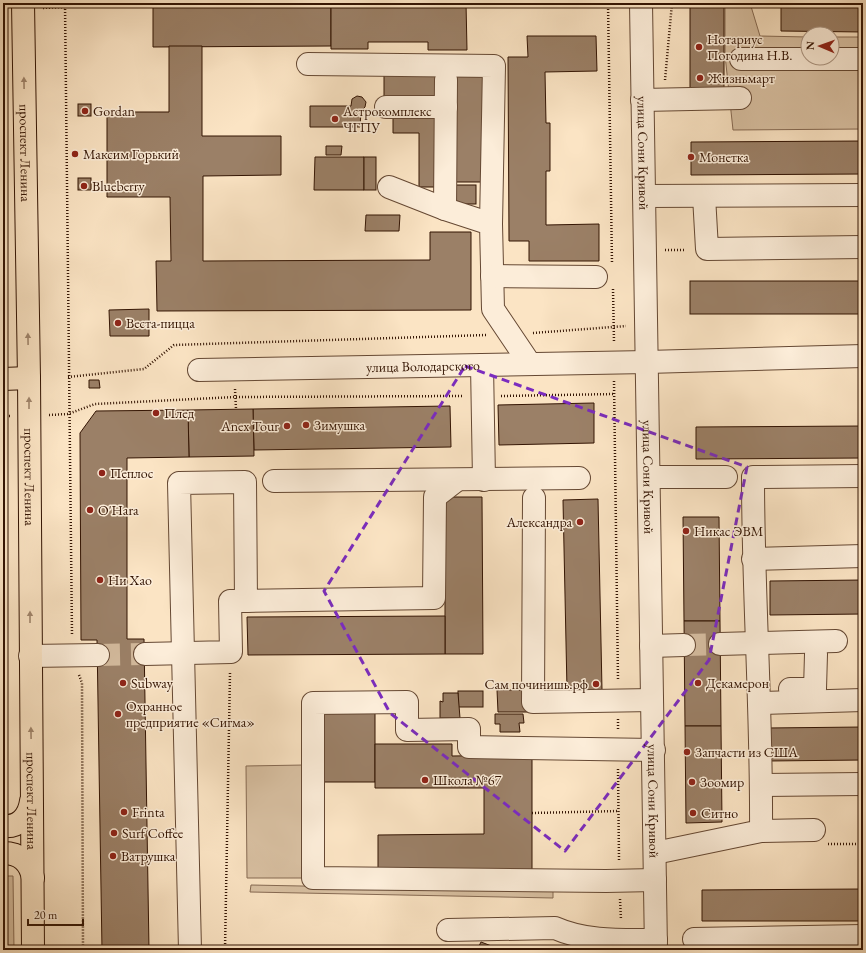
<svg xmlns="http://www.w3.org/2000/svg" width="866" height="953" font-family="'EB Garamond',serif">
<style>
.green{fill:#d9c1a3;stroke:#866a53}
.building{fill:#9b8067;stroke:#331403}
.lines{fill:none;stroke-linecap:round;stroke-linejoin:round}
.minor-tunnel{stroke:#d3ba9d;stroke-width:22;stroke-dasharray:22 11;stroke-linecap:butt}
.minor-casing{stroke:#654833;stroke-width:24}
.major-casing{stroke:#331403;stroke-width:24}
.path{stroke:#331403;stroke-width:2.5;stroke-dasharray:1 2;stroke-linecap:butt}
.minor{stroke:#fcedd9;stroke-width:22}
.major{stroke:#fbe4c4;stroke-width:22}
.oneway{fill:#a1866d}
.marked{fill:none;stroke:#7b2cbf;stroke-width:3;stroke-dasharray:8 5;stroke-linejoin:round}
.poi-dot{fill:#8f2418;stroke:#fcedd9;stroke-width:1.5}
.labels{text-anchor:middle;stroke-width:3;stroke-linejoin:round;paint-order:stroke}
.poi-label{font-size:14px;fill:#331403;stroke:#fcedd9;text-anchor:start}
.street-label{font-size:14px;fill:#331403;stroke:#fcedd9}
</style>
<rect width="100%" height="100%" fill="#fbe4c4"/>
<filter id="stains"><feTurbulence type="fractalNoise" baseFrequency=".005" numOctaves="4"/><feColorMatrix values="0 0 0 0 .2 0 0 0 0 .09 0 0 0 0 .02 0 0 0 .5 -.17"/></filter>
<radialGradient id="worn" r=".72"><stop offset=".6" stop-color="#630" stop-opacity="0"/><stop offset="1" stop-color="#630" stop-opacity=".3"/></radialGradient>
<g class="green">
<path d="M725 3H750L760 36 808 37V58H832V37H863V129L733 130 725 55Z"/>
<path d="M3 432 6 795H3Z"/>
<path d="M304 765 305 878H247L246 766Z"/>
<path d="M3 876H13L14 950H3Z"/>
<path d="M251 885 553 891V898L250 892Z"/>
</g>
<g class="building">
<path d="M153 3H331V46L153 47Z"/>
<path d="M331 3H466L467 50H428V42H368V49H331Z"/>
<rect x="690" y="3" width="34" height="89"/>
<path d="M781 3H863V32L781 31Z"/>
<path d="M527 36H596L597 71 545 72 546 123H550V171H546V225L599 224V261H529V241H509L508 57H528Z"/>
<path d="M169 46H202V136H281V175L203 176V261L430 260V232H471V310L157 311 156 261H171L170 197H107V112H169Z"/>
<rect x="384" y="73" width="52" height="26"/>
<path d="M455 73 488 74 487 182H455Z"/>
<path d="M357 96 362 97 366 102 365 107 361 111 360 127H310V106H351L352 99Z"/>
<rect x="78" y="104" width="13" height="12"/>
<path d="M393 117H437V187H419V133H393Z"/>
<path d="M863 141V174L691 175V142Z"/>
<path d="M326 146H342L341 155H326Z"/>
<path d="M315 157H364V190H314Z"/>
<rect x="364" y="157" width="12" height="33"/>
<rect x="78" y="178" width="13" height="12"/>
<rect x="450" y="185" width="26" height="19"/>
<path d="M366 215H400L399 231H365Z"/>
<rect x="690" y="281" width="173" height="33"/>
<path d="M149 309V336H110L109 310Z"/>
<path d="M89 380H99L100 388H89Z"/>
<path d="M594 403V443L499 445 498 405Z"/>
<path d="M450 406 451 447 254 450 253 409Z"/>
<path d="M253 409 254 456 189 457 188 410Z"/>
<path d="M188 410 189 457 127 458V639H144L149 950H102L97 640H81L80 433 96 411Z"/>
<path d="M863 426V458L696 459V427Z"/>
<path d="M445 497H482L483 654H445Z"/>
<path d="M598 499 602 690H567L563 500Z"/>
<path d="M683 517H719L720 621H684Z"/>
<path d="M863 580V614L770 615V581Z"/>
<path d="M445 616V654L248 655 247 617Z"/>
<path d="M684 621H720L721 726H685Z"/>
<path d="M497 690H528V712H498Z"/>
<rect x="458" y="691" width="25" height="16"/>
<path d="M443 693H458L460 718H440V701L443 702Z"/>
<rect x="321" y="710" width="54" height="72"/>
<path d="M495 714H523L524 723H519L520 732H500V724H495Z"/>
<path d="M685 726H721L722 822 686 823Z"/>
<path d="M863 727V760L768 761 767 728Z"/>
<path d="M375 744H452V756L532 755V870L378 871V835L484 834V788H375Z"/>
<path d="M863 889V921H702V890Z"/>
<path d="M481 942 502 950H444V948H478Z"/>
<path d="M444 948V950H308Z"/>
</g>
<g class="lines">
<g class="minor-tunnel">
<path d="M684 645 720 644"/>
<path d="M98 655 145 654"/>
</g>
<defs>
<g id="minor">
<path id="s1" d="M641 3 656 950"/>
<path d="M741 59H863"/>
<path d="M308 64 494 66 491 224"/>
<path d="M642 100 740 98"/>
<path d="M386 107H446"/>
<path d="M389 187 445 209 491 224 493 309 530 364"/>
<path d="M644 196 863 195"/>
<path d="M704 196 707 249 863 247"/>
<path d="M445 209 446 80"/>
<path d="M492 276 596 277"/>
<path d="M482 365 484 480"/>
<path id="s2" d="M199 370 647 362 863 356"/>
<path d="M649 477H726"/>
<path d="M274 481 579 478"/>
<path d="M534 498 533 702 652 700"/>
<path d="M753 559 863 556"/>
<path d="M720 644 836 641"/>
<path d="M651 646 684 645"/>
<path d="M145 654 231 652 230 601H246"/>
<path d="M30 656 98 655"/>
<path d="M790 689H815L816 654"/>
<path d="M759 703 863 700"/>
<path d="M654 750 469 747V729L407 730V702L313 703V878L606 881 655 880"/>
<path d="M761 785 863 784"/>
<path d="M761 831 814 830"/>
<path d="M655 853 761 831C762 713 753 595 753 477L863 476"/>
<path d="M448 930 555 928C586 942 622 940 656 940"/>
<path d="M694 939 863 936"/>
<path d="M190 950 179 483 245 482 246 601 434 598 435 497 457 480"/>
</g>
<g id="major">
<path id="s3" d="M23 3 29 378 33 950"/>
<path d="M3 379 29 378"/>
<path d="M3 826C19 828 29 816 31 801"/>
<path d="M3 853C20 853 30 862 33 878"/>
</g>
</defs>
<use href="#minor" class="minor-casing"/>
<use href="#major" class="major-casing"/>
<g class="path">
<path d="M65 3 72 635"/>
<path d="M608 3 612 264"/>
<path d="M43 8 65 7"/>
<path d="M665 80 672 3"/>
<path d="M665 250H686"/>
<path d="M613 289 614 342"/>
<path d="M533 333 626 326"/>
<path d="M68 377 144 369 174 345 486 335"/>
<path d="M614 381 618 680"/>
<path d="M235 389 236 409"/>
<path d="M501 396 615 394"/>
<path d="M49 415 68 414 95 404 235 397 462 396"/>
<path d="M3 416H10"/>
<path d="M79 675 82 683 83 950"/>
<path d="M618 719V730"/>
<path d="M618 769 619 860"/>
<path d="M532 813 619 811"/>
<path d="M828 844H863"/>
<path d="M620 899 621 920"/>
<path d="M225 950 230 673"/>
</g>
<use href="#minor" class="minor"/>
<use href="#major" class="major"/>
</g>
<defs><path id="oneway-solid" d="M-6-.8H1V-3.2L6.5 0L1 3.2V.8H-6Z"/></defs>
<g class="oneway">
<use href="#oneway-solid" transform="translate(24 83) rotate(-91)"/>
<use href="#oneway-solid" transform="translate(28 339) rotate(-91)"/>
<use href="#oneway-solid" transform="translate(29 403) rotate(-90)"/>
<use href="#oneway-solid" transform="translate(30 617) rotate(-90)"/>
<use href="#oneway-solid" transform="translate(31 733) rotate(-91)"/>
</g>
<path class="marked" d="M465 366 747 467 709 660 565 851 390 713 324 591Z"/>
<g class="poi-dot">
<circle cx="699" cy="47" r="4"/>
<circle cx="700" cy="78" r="4"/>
<circle cx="85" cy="111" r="4"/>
<circle cx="335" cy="119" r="4"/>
<circle cx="75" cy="154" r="4"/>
<circle cx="691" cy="157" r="4"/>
<circle cx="84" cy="186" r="4"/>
<circle cx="118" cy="323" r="4"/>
<circle cx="156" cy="413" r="4"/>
<circle cx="306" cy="425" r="4"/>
<circle cx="287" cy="426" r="4"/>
<circle cx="102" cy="473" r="4"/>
<circle cx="90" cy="510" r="4"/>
<circle cx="580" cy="522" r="4"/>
<circle cx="686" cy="531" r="4"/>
<circle cx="100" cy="580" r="4"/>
<circle cx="123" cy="683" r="4"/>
<circle cx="698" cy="683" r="4"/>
<circle cx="596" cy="684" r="4"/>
<circle cx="118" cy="714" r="4"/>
<circle cx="687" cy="752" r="4"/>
<circle cx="425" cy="780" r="4"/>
<circle cx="692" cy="782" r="4"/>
<circle cx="124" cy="812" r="4"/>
<circle cx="693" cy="813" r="4"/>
<circle cx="114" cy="833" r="4"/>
<circle cx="113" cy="856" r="4"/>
</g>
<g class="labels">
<g class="poi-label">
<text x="707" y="44">Нотариус<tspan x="707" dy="16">Погодина Н.В.</tspan></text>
<text x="708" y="83">Жизньмарт</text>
<text x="93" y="116">Gordan</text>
<text x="343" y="116">Астрокомплекс<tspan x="343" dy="16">ЧГПУ</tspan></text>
<text x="83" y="159">Максим Горький</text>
<text x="699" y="162">Монетка</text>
<text x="92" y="191">Blueberry</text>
<text x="126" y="328">Веста-пицца</text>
<text x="164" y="418">Плед</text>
<text x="314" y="430">Зимушка</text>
<text x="279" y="431" text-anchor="end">Anex Tour</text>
<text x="110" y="478">Пеплос</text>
<text x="98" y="515">O'Hara</text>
<text x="572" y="527" text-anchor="end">Александра</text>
<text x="694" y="536">Никас ЭВМ</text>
<text x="108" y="585">Ни Хао</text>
<text x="131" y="688">Subway</text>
<text x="706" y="688">Декамерон</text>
<text x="588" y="689" text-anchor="end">Сам починишь.рф</text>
<text x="126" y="711">Охранное<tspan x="126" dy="16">предприятие «Сигма»</tspan></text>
<text x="695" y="757">Запчасти из США</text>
<text x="433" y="785">Школа №67</text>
<text x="700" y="787">Зоомир</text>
<text x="132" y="817">Frinta</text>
<text x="701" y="818">Ситно</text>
<text x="122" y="838">Surf Coffee</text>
<text x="121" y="861">Ватрушка</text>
</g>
<g class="street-label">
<text dy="5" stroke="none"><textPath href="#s3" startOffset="150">проспект Ленина</textPath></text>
<text dy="5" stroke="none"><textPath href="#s1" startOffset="150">улица Сони Кривой</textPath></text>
<text dy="5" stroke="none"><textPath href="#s2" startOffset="224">улица Володарского</textPath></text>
<text dy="5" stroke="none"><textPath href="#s3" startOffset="474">проспект Ленина</textPath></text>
<text dy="5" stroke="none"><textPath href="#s1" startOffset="474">улица Сони Кривой</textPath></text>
<text dy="5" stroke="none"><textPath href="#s3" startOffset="798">проспект Ленина</textPath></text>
<text dy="5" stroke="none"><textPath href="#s1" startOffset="798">улица Сони Кривой</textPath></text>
</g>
</g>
<rect width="866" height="953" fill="none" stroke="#fbe4c4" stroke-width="16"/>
<rect x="4" y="4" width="858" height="945" fill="none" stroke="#331403" stroke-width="2"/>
<rect x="8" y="8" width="850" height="937" fill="none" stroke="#331403"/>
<g transform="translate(820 46) rotate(272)"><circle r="19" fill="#fcedd9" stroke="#ac9683"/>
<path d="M0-3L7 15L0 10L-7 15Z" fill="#8f2418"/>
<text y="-6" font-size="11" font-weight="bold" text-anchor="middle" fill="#331403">N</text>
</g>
<path d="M28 919v6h55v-6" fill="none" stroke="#331403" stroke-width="2"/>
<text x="34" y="919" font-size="12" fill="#331403" stroke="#fcedd9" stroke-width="3" paint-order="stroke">20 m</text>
<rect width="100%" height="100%" filter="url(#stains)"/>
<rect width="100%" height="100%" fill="url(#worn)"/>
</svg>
